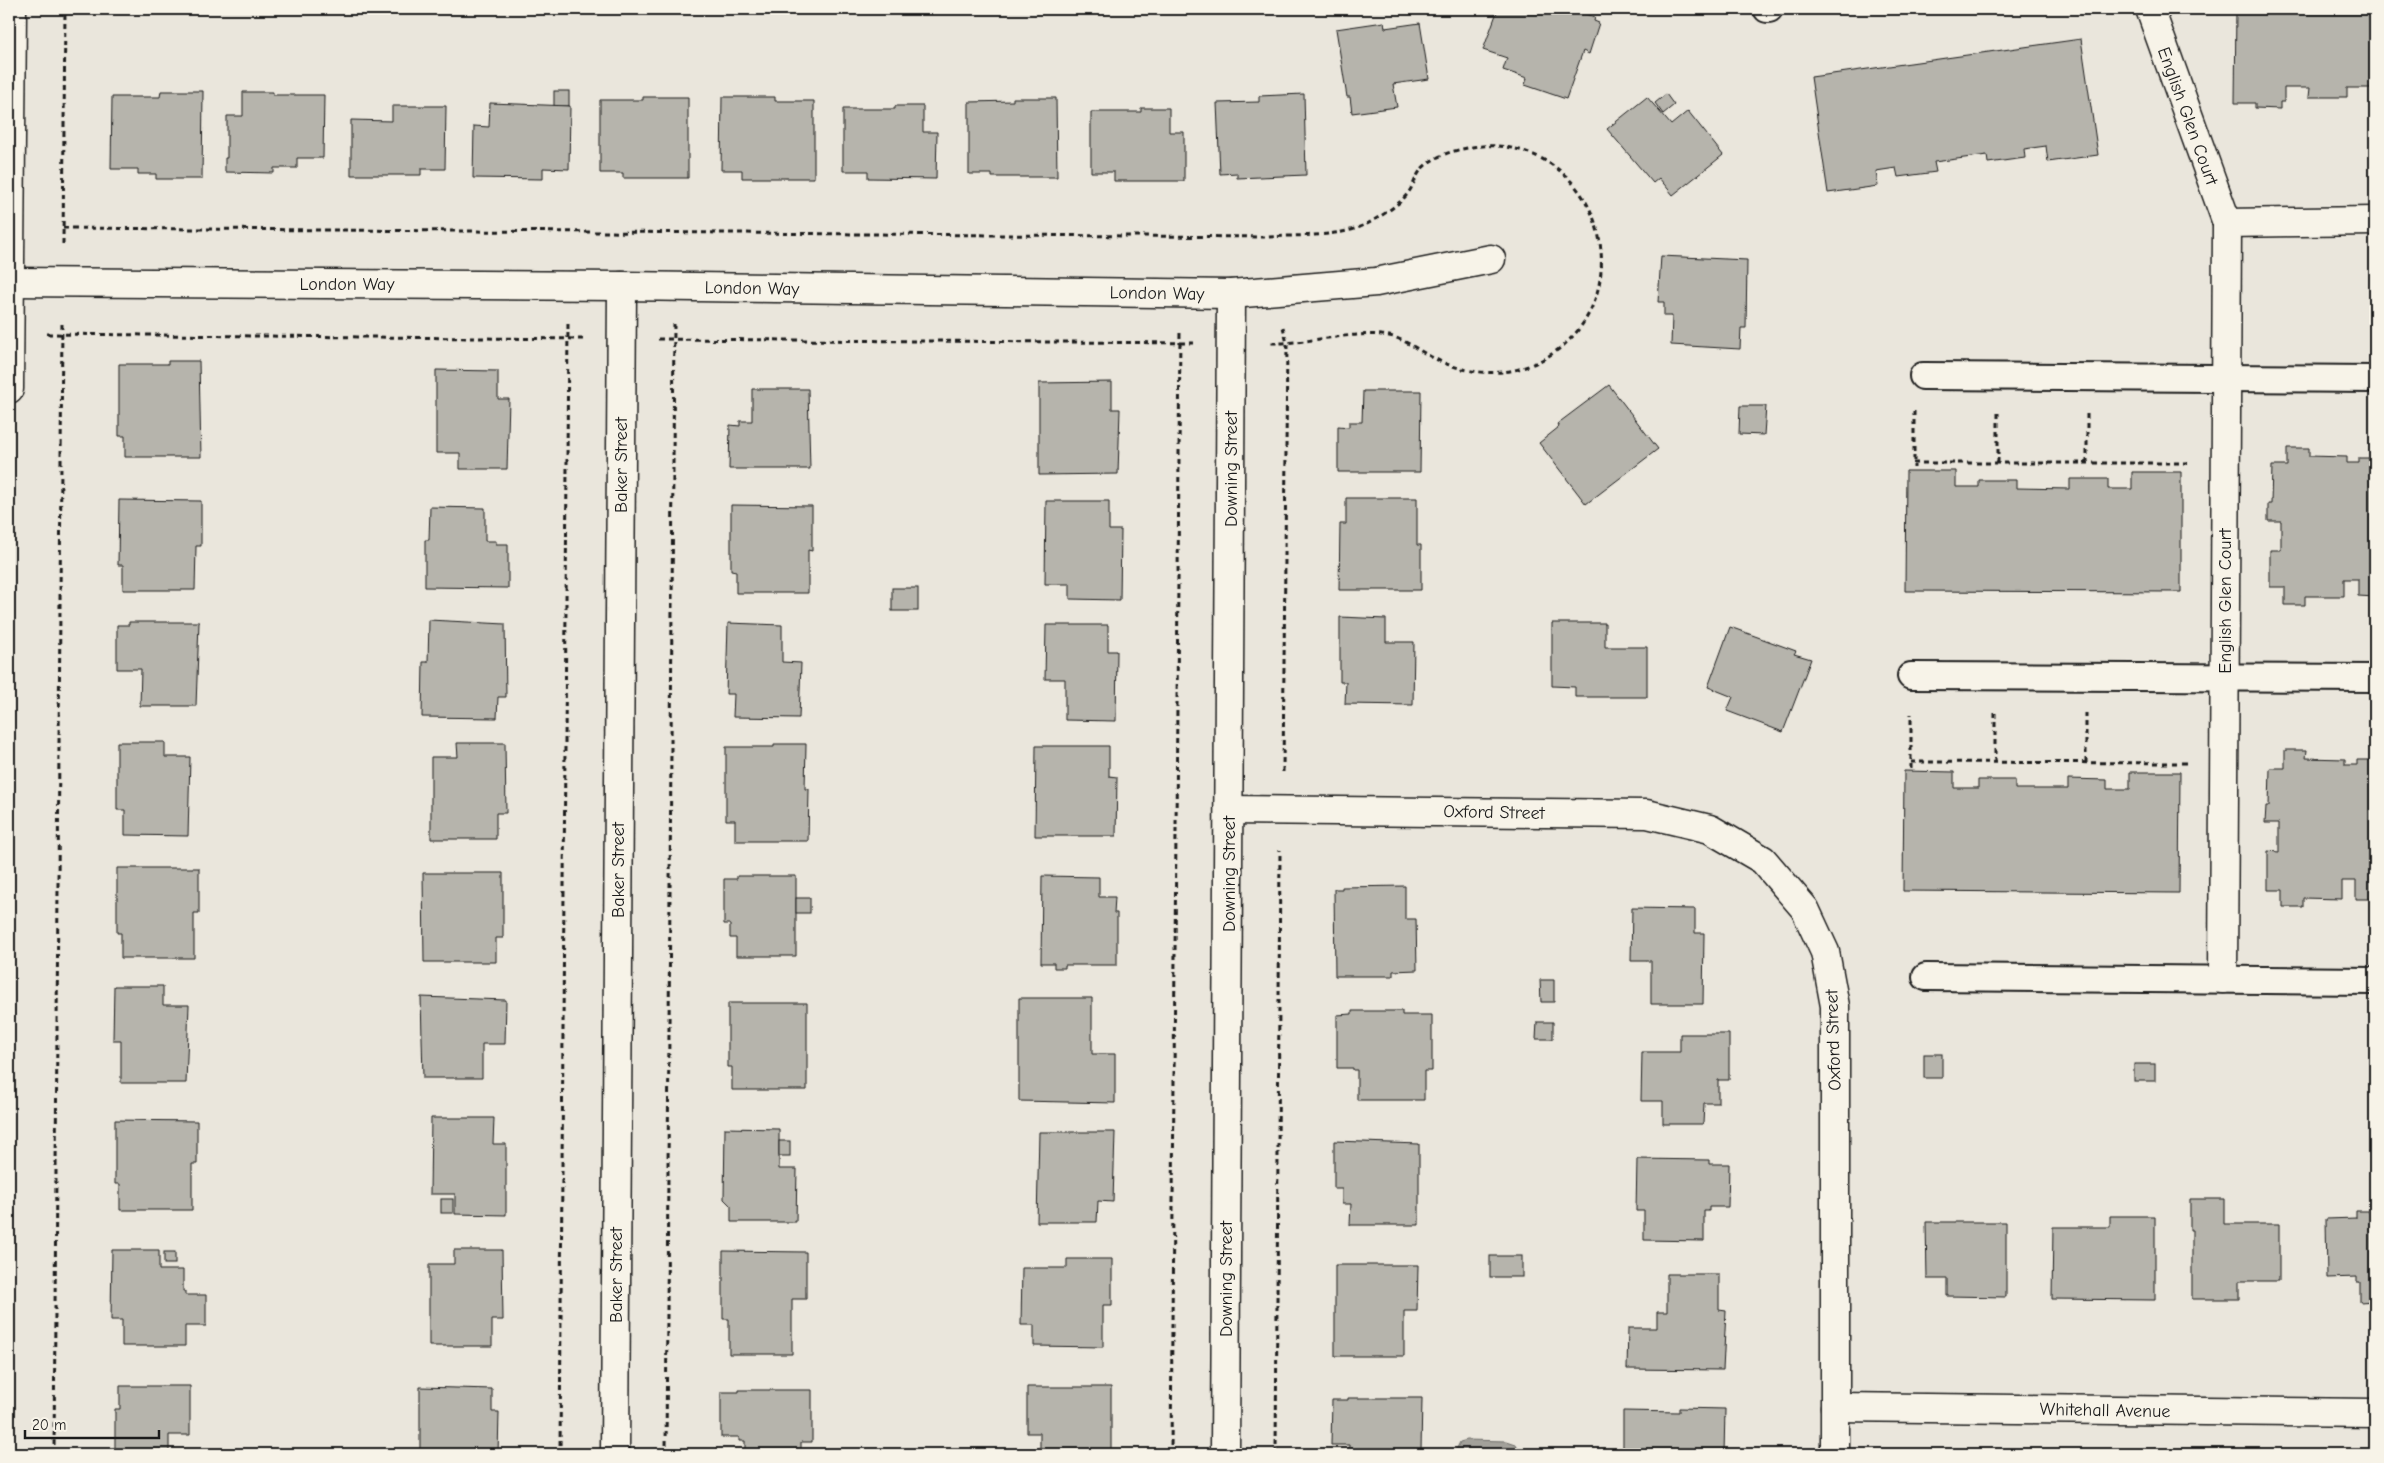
<svg xmlns="http://www.w3.org/2000/svg" width="2384" height="1463" font-family="'Comic Neue',sans-serif">
<style>
.water{fill:#a3a19a;stroke:#6d6c68}
.building{fill:#b6b4ac;stroke:#1c1c1c}
.lines{fill:none;stroke-linecap:round;stroke-linejoin:round}
.service-casing{stroke:#1c1c1c;stroke-width:30}
.minor-casing{stroke:#1c1c1c;stroke-width:31}
.path{stroke:#1c1c1c;stroke-width:3;stroke-dasharray:5 4;stroke-linecap:butt}
.service{stroke:#f7f3e8;stroke-width:26}
.minor{stroke:#f7f3e8;stroke-width:28}
.labels{text-anchor:middle;stroke-width:5;stroke-linejoin:round;paint-order:stroke}
.street-label{font-size:18px;fill:#1c1c1c;stroke:#f7f3e8}
</style>
<rect width="100%" height="100%" fill="#eae6dc"/>
<filter id="ink" filterUnits="userSpaceOnUse"><feTurbulence type="fractalNoise" baseFrequency=".02" numOctaves="2"/><feDisplacementMap in="SourceGraphic" scale="10" xChannelSelector="R" yChannelSelector="G"/><feConvolveMatrix kernelMatrix="1 2 1 2 8 2 1 2 1" color-interpolation-filters="sRGB"/></filter>
<g filter="url(#ink)">
<path class="water" d="M1467 1440 1507 1441 1516 1444 1521 1454H1454L1460 1442Z"/>
<g class="building">
<path d="M1498 9H1569L1595 17 1594 21 1599 23 1589 54 1583 51 1566 99 1525 85 1527 78 1503 70 1507 58 1483 50Z"/>
<path d="M2236 9H2375V88H2347V97H2309L2310 88H2284V102H2280V109L2255 108V103H2235Z"/>
<path d="M1384 22 1385 28 1420 23 1429 79 1393 84 1397 107 1352 113 1350 97H1347L1336 29Z"/>
<path d="M2081 39 2098 155 2048 162 2046 146 2024 149 2025 158 1988 163 1987 155 1934 162 1936 172 1898 177 1896 168 1876 171 1878 186 1828 193 1811 77Z"/>
<path d="M161 91H203L202 179H156V174H138V169H111L112 97H160Z"/>
<rect x="554" y="91" width="15" height="15"/>
<path d="M243 92H273V95H324L323 158H297V168H274V173L225 172V158H227V116H243Z"/>
<path d="M1304 94 1306 175 1237 178V173L1220 174 1217 103 1259 102V96Z"/>
<path d="M1666 94 1674 105 1663 114 1655 103Z"/>
<path d="M643 97H688V178H623V173H600V100H643Z"/>
<path d="M722 97H775V101H814V178H742V170H721Z"/>
<path d="M1647 97 1671 125 1688 111 1723 155 1673 195 1659 178 1653 183 1607 129Z"/>
<path d="M1013 98H1056L1057 177H992V174H969V102L1013 101Z"/>
<path d="M490 103 570 106 569 169 543 168V179L473 178 474 126 489 127Z"/>
<path d="M392 106H446L445 169H421V175H351V120L392 121Z"/>
<path d="M895 106H923V132H937L936 179 868 178V171H843V109H895Z"/>
<path d="M1141 108H1169V132H1184V181H1114V172H1091V112H1141Z"/>
<path d="M1661 256 1747 260 1746 328H1741L1740 349 1671 345 1672 316H1664V302H1658Z"/>
<path d="M168 361H199L201 457H125V436H119V364H168Z"/>
<path d="M436 370 498 371V399H509L507 469H460V453H436Z"/>
<path d="M1112 382V409H1120L1118 474 1039 475V383Z"/>
<path d="M1609 385 1658 449 1586 504 1539 443 1559 427 1557 424Z"/>
<path d="M752 389H808L810 469H729L730 425 740 426V421H752Z"/>
<path d="M1363 391H1421L1420 472H1338V426L1349 427V422H1362Z"/>
<path d="M1740 406H1766L1764 435 1739 434Z"/>
<path d="M2287 448H2309V456L2347 457V463H2359V458H2375V597L2358 596V579H2344V596H2305V605H2285V587H2270V550H2281V521H2268V504H2271L2272 466H2287Z"/>
<path d="M1906 471H1956V487H1979V480H2016V488L2070 489V479H2108V489H2132V472H2181V592L1905 591Z"/>
<path d="M1346 498H1417V545H1421V590H1339L1340 524H1346Z"/>
<path d="M119 500 201 501V546H196L195 590H123V565H118Z"/>
<path d="M1046 501H1109V530H1121L1120 600 1070 599V584H1045Z"/>
<path d="M731 505 812 506V551L808 550V593H736V571L731 570Z"/>
<path d="M430 507 485 508V541H496V544H508V588L425 587V540H429Z"/>
<rect x="892" y="588" width="26" height="23"/>
<path d="M1340 617 1386 619V642H1414L1413 705 1345 704 1346 682H1340Z"/>
<path d="M429 620 505 624 506 697H498L497 718 422 717 423 662H428Z"/>
<path d="M129 622H199L196 706H140L141 669H117V625H129Z"/>
<path d="M728 623 782 625V662L801 663 799 718 733 717 734 694H726Z"/>
<path d="M1552 623H1605V647H1647V697H1575V687L1552 686Z"/>
<path d="M1046 625H1108V651H1117L1116 721 1065 720V679H1045Z"/>
<path d="M1730 627 1796 651 1794 654 1811 659 1783 732 1727 711 1733 697 1708 687Z"/>
<path d="M117 742H165V757H190L188 836 125 835V810H117Z"/>
<path d="M457 743H505L506 813H496V839H431V757H458Z"/>
<path d="M774 744H806L805 789H809L808 841H735V820H726V747H774Z"/>
<path d="M1036 746H1109V776L1117 777 1116 836H1035Z"/>
<path d="M2285 750H2307L2306 758 2345 759V765H2357V760H2375V899H2356V881H2342V899L2303 898V907H2283V890H2268V851L2279 852V823H2265L2266 806H2269L2270 768H2285Z"/>
<path d="M1904 771 1954 772V788H1978V780H2015V789H2068V779L2107 780V789H2130V772H2180L2179 893 1903 891Z"/>
<path d="M117 868H199V913H194V958H121V933H117Z"/>
<path d="M423 873H503V938H496V962H424Z"/>
<path d="M737 876H796V956H736V938H730V924H724V879H737Z"/>
<path d="M1042 876 1099 877V897H1115L1114 913H1117V965H1065V968H1054V963H1041Z"/>
<path d="M1405 886V919H1416L1417 970 1393 971V976H1335L1334 889H1342V887Z"/>
<rect x="796" y="898" width="14" height="15"/>
<path d="M1632 908 1695 909V933H1704L1703 1004H1651V961H1631Z"/>
<path d="M1540 980H1554V1002H1541Z"/>
<path d="M114 986H163V1005H189L186 1083H121V1040H113Z"/>
<path d="M421 997 506 1000 505 1044H482V1078H423Z"/>
<path d="M1019 998H1092V1054H1115V1103L1019 1101Z"/>
<path d="M728 1003H807V1090H732V1067H728Z"/>
<path d="M1352 1011H1402V1015H1432V1071H1424V1100H1357V1070H1353V1068H1337V1015L1352 1014Z"/>
<path d="M1537 1022H1553V1039H1536Z"/>
<path d="M1680 1034H1729V1080H1718V1103H1704L1703 1124H1663V1101H1641L1642 1052H1680Z"/>
<rect x="1924" y="1054" width="18" height="24"/>
<rect x="2134" y="1064" width="21" height="17"/>
<path d="M431 1118H494L493 1144H506V1215L455 1214V1194H430Z"/>
<path d="M115 1120 197 1121V1164H192V1210H120V1184H115Z"/>
<path d="M725 1128 779 1129V1169H797L796 1222H731V1206L724 1199Z"/>
<path d="M1039 1132H1115L1113 1202 1098 1201 1097 1222H1037Z"/>
<rect x="779" y="1141" width="11" height="15"/>
<path d="M1334 1141 1419 1144V1225H1350L1351 1204H1342V1189H1334Z"/>
<path d="M1637 1159 1709 1160V1164H1729L1728 1207H1709V1211H1704V1241L1644 1240V1211H1636Z"/>
<rect x="441" y="1199" width="12" height="14"/>
<path d="M2190 1199H2224V1224H2279V1281H2239V1299H2192V1230H2190Z"/>
<path d="M2356 1211H2375V1301L2360 1302V1282H2357V1277L2327 1278 2326 1219 2356 1218Z"/>
<path d="M2110 1216H2155V1300L2052 1299 2053 1227H2110Z"/>
<path d="M1926 1222H2006V1297L1947 1296V1279H1927Z"/>
<path d="M112 1250H159V1270H183V1291H185V1295H206V1326H185V1346H122V1320H111Z"/>
<path d="M454 1250H502L503 1320H492V1346H429V1264H454Z"/>
<path d="M723 1251 806 1252V1299H792V1354H729V1319H723Z"/>
<rect x="164" y="1252" width="11" height="12"/>
<rect x="1490" y="1256" width="32" height="21"/>
<path d="M1067 1259H1112V1305H1103V1347L1034 1346V1325H1021L1022 1268H1067Z"/>
<path d="M1335 1265H1418L1417 1311H1404V1356H1335Z"/>
<path d="M1667 1274H1719V1310L1726 1311 1723 1370 1627 1369 1628 1328H1657V1312H1667Z"/>
<path d="M120 1386H190V1435H169V1454H115V1409H120Z"/>
<path d="M420 1387 492 1389V1412H499L498 1454H420Z"/>
<path d="M1027 1387H1111V1451H1104V1454H1040V1433H1027Z"/>
<path d="M739 1390H812V1442H801V1454H745V1441H739V1437H721V1392H739Z"/>
<path d="M1348 1398H1422L1421 1450H1414V1454H1356V1449H1349V1445H1331L1332 1400H1348Z"/>
<path d="M1679 1408 1725 1409 1724 1454H1623V1411L1679 1412Z"/>
</g>
<g class="lines">
<defs>
<g id="service">
<path d="M1767 9H1769"/>
<path d="M1923 376 2375 379"/>
<path d="M1911 676 2375 678"/>
<path d="M1926 977 2375 981"/>
</g>
<g id="minor">
<path d="M2150 9 2227 223 2223 979"/>
<path d="M2227 223 2375 221"/>
<path d="M10 282 622 286 1231 294 1376 282 1491 259"/>
<path d="M9 389 12 9"/>
<path d="M1229 810 1647 814 1710 829 1763 860 1805 909 1825 952 1835 1006V1454"/>
<path d="M1835 1407 2375 1413"/>
<path d="M615 1454 622 286"/>
<path d="M1225 1454 1231 294"/>
</g>
</defs>
<use href="#service" class="service-casing"/>
<use href="#minor" class="minor-casing"/>
<g class="path">
<path d="M63 228 1268 237C1295 235 1335 237 1360 227 1373 222 1400 205 1408 193 1413 187 1415 178 1420 171 1434 152 1475 144 1498 146 1615 157 1641 318 1533 364 1499 379 1459 373 1428 355 1413 347 1400 336 1382 335 1345 332 1307 344 1269 343"/>
<path d="M63 244 65 9"/>
<path d="M47 334 583 339"/>
<path d="M658 339 1195 343"/>
<path d="M1914 411V468"/>
<path d="M1998 413V463"/>
<path d="M2087 414V463"/>
<path d="M1913 463H2188"/>
<path d="M1995 713V762"/>
<path d="M1911 762 2186 763"/>
<path d="M2086 763V713"/>
<path d="M1911 769V714"/>
<path d="M1283 772 1287 343 1283 327"/>
<path d="M54 1454 62 320"/>
<path d="M560 1454 568 323"/>
<path d="M666 1454 674 324"/>
<path d="M1171 1454 1180 330"/>
<path d="M1276 1454 1280 850"/>
</g>
<use href="#service" class="service"/>
<use href="#minor" class="minor"/>
</g>
</g>
<g class="labels">
<g class="street-label">
<text transform="translate(2188 116) rotate(70)" y="6">English Glen Court</text>
<text x="347" y="290">London Way</text>
<text transform="translate(752 288) rotate(1)" y="6">London Way</text>
<text transform="translate(1157 293) rotate(1)" y="6">London Way</text>
<text transform="translate(621 465) rotate(-90)" y="6">Baker Street</text>
<text transform="translate(1231 469) rotate(-90)" y="6">Downing Street</text>
<text transform="translate(2225 601) rotate(-90)" y="6">English Glen Court</text>
<text transform="translate(1494 812) rotate(1)" y="6">Oxford Street</text>
<text transform="translate(618 870) rotate(-90)" y="6">Baker Street</text>
<text transform="translate(1229 874) rotate(-90)" y="6">Downing Street</text>
<text transform="translate(1833 1040) rotate(-92)" y="6">Oxford Street</text>
<text transform="translate(616 1275) rotate(-90)" y="6">Baker Street</text>
<text transform="translate(1226 1279) rotate(-90)" y="6">Downing Street</text>
<text transform="translate(2105 1410) rotate(1)" y="6">Whitehall Avenue</text>
</g>
</g>
<rect width="2384" height="1463" fill="none" stroke="#f7f3e8" stroke-width="30"/>
<rect x="15" y="15" width="2354" height="1433" fill="none" stroke="#1c1c1c" stroke-width="2" filter="url(#ink)"/>
<path d="M25 1430v8h134v-8" fill="none" stroke="#1c1c1c" stroke-width="2.5"/>
<text x="32" y="1430" font-size="15" fill="#1c1c1c" stroke="#f7f3e8" stroke-width="4" paint-order="stroke">20 m</text>
</svg>
